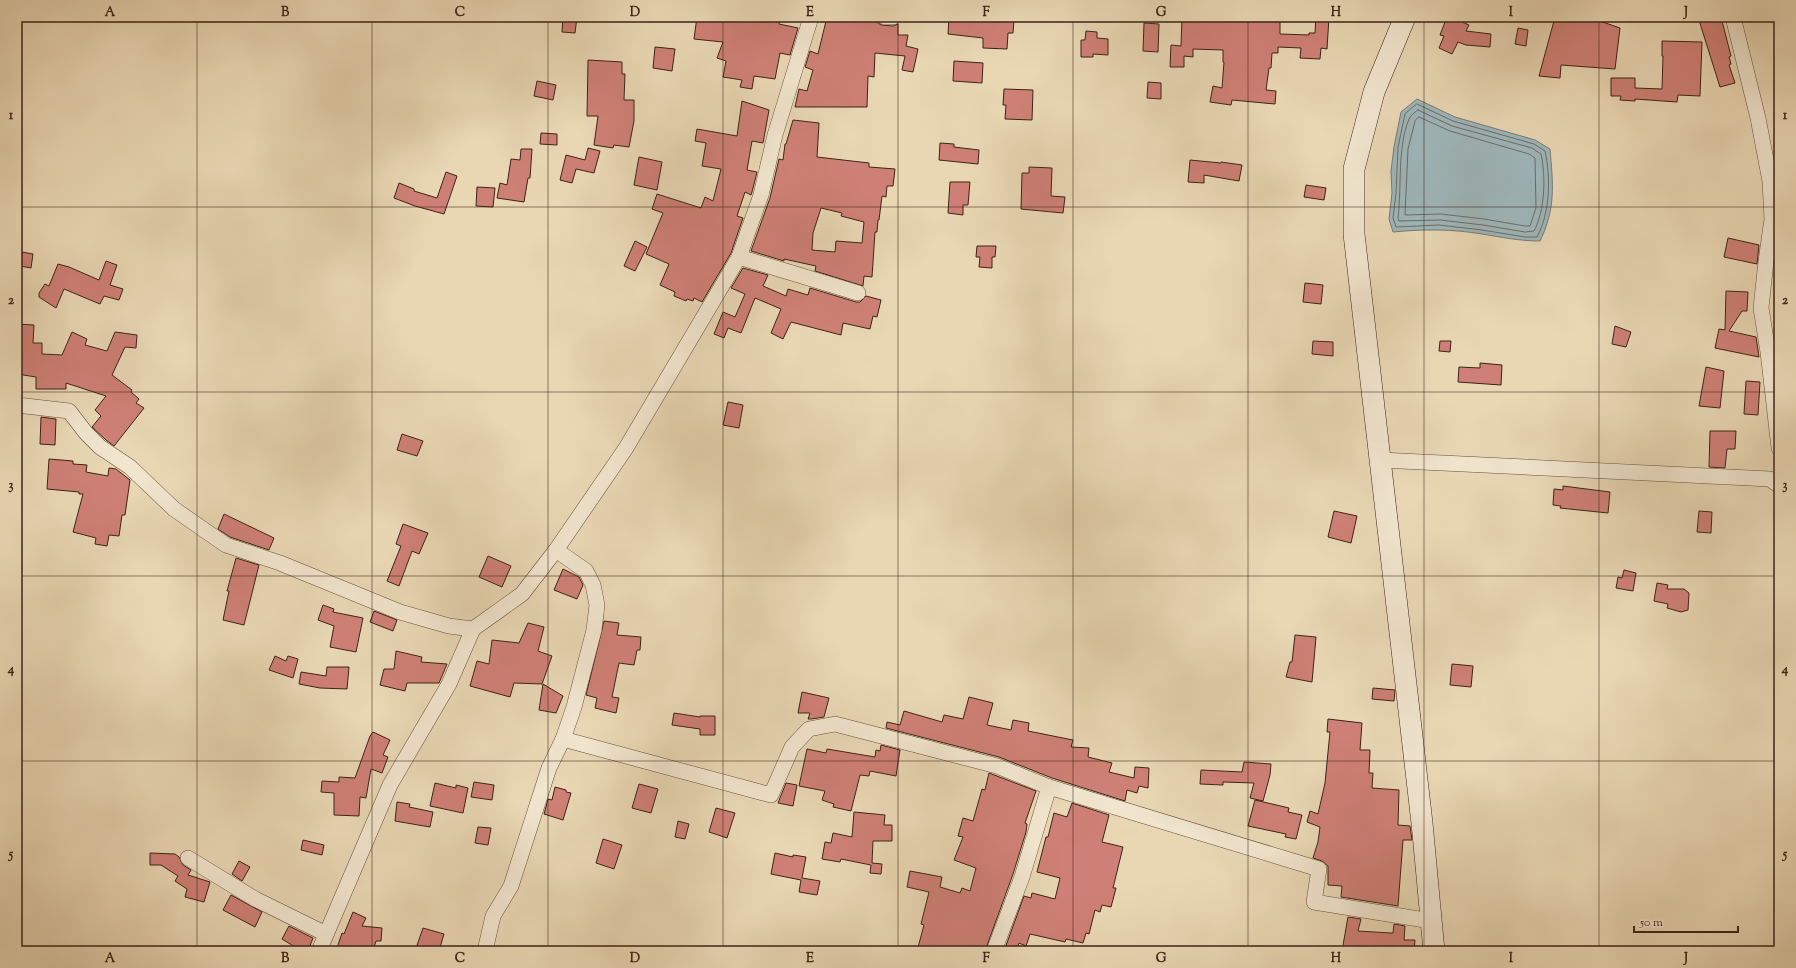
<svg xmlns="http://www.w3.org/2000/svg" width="1796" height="968" font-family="'Sorts Mill Goudy',serif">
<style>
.water{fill:#9eb6b9;stroke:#777b77}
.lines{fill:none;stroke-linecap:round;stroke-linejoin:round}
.shore{stroke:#6d6c67;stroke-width:1}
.building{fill:#cf8076;stroke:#3c2315;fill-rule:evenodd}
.street-casing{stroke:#67503d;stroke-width:16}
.secondary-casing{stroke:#3c2315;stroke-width:22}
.street{stroke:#f1e5ce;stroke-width:15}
.secondary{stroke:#f1e5ce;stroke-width:21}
.grid{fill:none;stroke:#3c2315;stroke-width:1;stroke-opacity:0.55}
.neatline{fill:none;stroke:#3c2315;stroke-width:1.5}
.grid-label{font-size:13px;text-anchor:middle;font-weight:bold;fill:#3c2315}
</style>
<rect width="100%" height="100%" fill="#e9d7b4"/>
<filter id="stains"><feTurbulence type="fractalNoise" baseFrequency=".005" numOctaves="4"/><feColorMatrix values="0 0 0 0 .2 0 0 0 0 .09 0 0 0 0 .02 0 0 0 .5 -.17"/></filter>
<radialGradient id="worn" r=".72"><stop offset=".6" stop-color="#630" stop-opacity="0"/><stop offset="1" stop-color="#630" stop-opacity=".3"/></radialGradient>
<path class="water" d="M1417 99 1455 117 1535 140 1550 149C1553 184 1556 208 1540 241 1519 241 1501 237 1482 234 1452 229 1423 229 1393 232L1389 219 1392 193 1391 171 1394 147 1401 112Z"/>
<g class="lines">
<g class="shore">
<path d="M1417 104 1453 121 1534 144 1545 151C1551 178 1550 213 1537 237H1525L1482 230 1439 225 1396 227 1393 218 1396 193 1398 147 1405 114Z"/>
<path d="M1418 110 1452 126 1532 148 1541 154C1546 176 1545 211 1534 231L1525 232 1483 225 1440 220 1399 221 1398 218C1402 185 1397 149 1409 119 1411 115 1415 112 1418 110Z"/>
<path d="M1419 117 1450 131 1529 154 1535 158 1536 208 1530 226H1525L1484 219 1441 214 1405 215 1408 149 1415 121Z"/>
</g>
</g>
<g class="building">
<path d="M563 17H577L575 33 562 32Z"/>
<path d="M697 17H771L780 19 779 24 798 28 790 55 780 53 775 79 754 76 752 89 740 87 742 80 723 77 726 61 717 58 723 42 694 39Z"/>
<path d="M827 17H876L877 22 881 25 893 26 898 24V35H908L906 46 918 49 913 72 902 70 905 56 875 53 874 77 868 76 867 107H795L799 89 807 91 813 70 805 67 810 51 818 54Z"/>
<path d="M949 17 1014 20 1013 33H1008L1007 49 983 48V38L948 34Z"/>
<path d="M1182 17H1280V34L1309 35V33H1315L1316 17H1329L1327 49 1321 48 1320 59 1300 58 1301 48 1278 47V53H1272L1271 68H1269L1266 90 1276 91 1275 104 1232 100 1231 105 1210 102 1213 86 1222 88 1224 62H1223V50L1193 49V57L1184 56V67H1170L1171 45 1181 46Z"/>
<path d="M1447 17H1464L1462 22 1469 25 1466 31 1491 34 1490 47 1466 45 1458 42 1452 54 1439 48 1444 36 1440 35Z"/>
<path d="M1555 17H1588L1620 28 1615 69 1561 65 1560 78 1539 76Z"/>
<path d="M1698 17H1721L1731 56 1729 57 1731 64 1729 65 1735 83 1720 87Z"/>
<path d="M1144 23 1159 24 1158 52 1143 51Z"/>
<path d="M1518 28 1528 30 1526 46 1515 44Z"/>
<path d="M1086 31 1097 32V38L1108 39V55L1093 54V57H1081V40H1085Z"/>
<path d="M1662 41 1702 42 1700 96 1678 95 1677 102 1635 99V101L1620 100 1621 96H1611V78H1635V88L1662 89 1663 56H1662Z"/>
<path d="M655 47 675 49 672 71 653 68Z"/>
<path d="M588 60 622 62V74H625L624 100H634V121L629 147 614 145 613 148 594 145 598 116H587Z"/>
<path d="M954 61 983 63 982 83 953 81Z"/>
<path d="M537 81 556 85 553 100 534 96Z"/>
<path d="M1148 82 1161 83V99L1147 98Z"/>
<path d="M1004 89 1033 90 1032 120 1005 119 1006 105H1003Z"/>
<path d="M742 101 769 110 763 143 752 141 747 170 757 172 752 192 751 195 745 192 737 216 743 218 731 253 702 302 694 298 693 301 687 299 686 301 674 296 675 292 660 285 669 264 646 254 663 213 652 209 657 194 701 208 705 197 713 201 721 169 702 166 706 143 695 141 697 129 737 136Z"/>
<path d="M793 120 819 123 817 157 869 163V167L895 169 893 186H887L886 197 882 196 879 220H878L877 232H875L872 277 864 276 863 286 815 271 816 266 784 259V261L751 251 770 198 779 159 783 160 785 144H786ZM821 208 842 213 841 216 864 222 862 243 836 241 835 252 812 250 813 233Z"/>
<path d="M541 133 557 134V145L540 144Z"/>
<path d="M940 143 954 144V147L979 150 978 164 939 160Z"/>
<path d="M588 148 600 151 594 173 576 169 572 183 560 180 566 155 585 160Z"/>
<path d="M521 149H532L530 178H528L524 202 497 198 500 183 507 185 511 159 520 160Z"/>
<path d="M639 157 662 162 657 190 634 185Z"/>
<path d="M1190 160 1221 163V162L1242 165 1239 181 1204 175V183L1188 182Z"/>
<path d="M1029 167 1052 168 1051 196 1065 197 1063 213 1021 209 1022 173H1029Z"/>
<path d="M446 172 457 176 444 214 415 206 394 198 399 183 414 189V191L437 198Z"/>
<path d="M950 182H970L968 205H963V215L948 213Z"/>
<path d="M1306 185 1326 188 1324 200 1304 197Z"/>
<path d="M477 187 495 188 493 207 476 206Z"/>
<path d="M1728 238 1759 245 1757 264 1724 257Z"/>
<path d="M635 241 647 247 635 271 624 266Z"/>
<path d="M977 246H996L995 257H992V268L979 267 980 257H976Z"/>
<path d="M22 252 33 254 31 268 20 266Z"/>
<path d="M106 261 117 265 110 285 123 289 119 300 104 296 100 304 64 289 56 308 39 297V293L45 284 49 286 58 264 69 267 99 280Z"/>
<path d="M743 268 768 275 763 286 786 296 788 289 808 295 810 288 856 302H860L866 296 881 300 877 317 873 316 870 329 843 323 841 335 791 322 783 339 771 333 781 309 755 298 741 333 728 328 724 338 714 334 723 312 735 317 745 294 731 288Z"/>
<path d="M1305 283 1323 285 1321 304 1303 302Z"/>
<path d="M1726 291 1748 292 1747 311H1742L1729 331 1756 337 1759 357 1715 348 1719 329 1725 330Z"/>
<path d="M17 324 34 325 33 343H42V354L62 355 72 332 87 339 85 345 107 351 115 332 137 335 136 348 125 347 112 375 132 390 131 392 139 399 136 403 144 408 114 446 106 440 92 427 101 416 95 410 106 396 66 383V389H36V377L17 374Z"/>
<path d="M1615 326 1631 332 1626 347 1612 344Z"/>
<path d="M1313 341 1333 342V356L1312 354Z"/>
<path d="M1440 341H1451L1450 352 1439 351Z"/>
<path d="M1480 363 1502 365 1501 385 1458 382 1459 367 1480 368Z"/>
<path d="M1706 367 1724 371 1720 408 1699 406Z"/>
<path d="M1746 381 1760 382 1758 415 1744 414Z"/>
<path d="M728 402 743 405 739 428 723 425Z"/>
<path d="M41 417 56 419 55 445 40 444Z"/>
<path d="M1710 431H1736L1735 449H1727L1725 468 1709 467Z"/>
<path d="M402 434 423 441 417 456 397 450Z"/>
<path d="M49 459 73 461V464L87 465 86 472 108 476 109 468 116 469 130 480 125 515H122L119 536 109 535 107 546 95 544 96 538 73 532 83 494H79V492L47 489Z"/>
<path d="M1563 486 1610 492 1608 513 1560 508 1561 506 1553 505 1554 489 1563 490Z"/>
<path d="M1334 511 1357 516 1351 543 1328 537Z"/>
<path d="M1699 511 1712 512 1711 533 1697 532Z"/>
<path d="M224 514 274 538 269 550 230 537 218 529Z"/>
<path d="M403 524 428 533 419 554 412 551 399 586 387 581 401 546 396 544Z"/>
<path d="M488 556 511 566 502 587 479 577Z"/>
<path d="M236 558 259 565 244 625 223 620 229 591H227Z"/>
<path d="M563 569 579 577 583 585 577 599 554 590Z"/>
<path d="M1624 570 1636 573 1633 591 1616 588 1618 577 1622 578Z"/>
<path d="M1657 583 1668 585 1667 589H1684L1689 593 1688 610 1681 612 1667 608 1668 604 1654 601Z"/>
<path d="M323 605 334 609 333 612 363 618 356 652 330 647 334 626 318 620Z"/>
<path d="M374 611 397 620 393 631 370 622Z"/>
<path d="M604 621 619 623 617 635 641 637 640 650H637L634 665 619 663 612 697 619 698 616 713 595 708 597 698 586 695Z"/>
<path d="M528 623 544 627 538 651 552 656 542 684 514 683 510 697 470 686 477 661 489 664 492 640 519 643Z"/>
<path d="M1295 635 1316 637 1312 682 1286 677 1290 662H1292Z"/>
<path d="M396 651 422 657 421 662 447 664 439 683H407L405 691 380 685 384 669H394Z"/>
<path d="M275 656 286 661 288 656 298 659 293 678 269 670Z"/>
<path d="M1452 664 1473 666 1471 687 1450 685Z"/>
<path d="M327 667H349L347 689 320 688 299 684 301 672 326 676Z"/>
<path d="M543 684 563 696 556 713 539 710Z"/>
<path d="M1373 688 1395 690 1394 701 1372 699Z"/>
<path d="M802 692 829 698 824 717 811 719H808L810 713H798Z"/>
<path d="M969 697 993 703 987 725 1011 730 1013 720 1029 723 1028 731 1073 740 1071 747 1089 748 1088 757 1112 763 1109 772 1134 778 1135 767 1149 768 1148 788 1139 786 1137 793 1127 790 1125 801 1052 778 999 757 886 728 887 722 900 725 904 711 942 722 944 715 963 719Z"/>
<path d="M674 713 700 717V716H715V735H700V729L672 725Z"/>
<path d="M1328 719 1362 723 1360 750H1370L1369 773H1373L1372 788 1399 790 1398 825 1410 826 1412 840H1403L1398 906 1341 897 1342 886 1328 885V866L1322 861 1313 858 1318 842 1320 827 1307 822 1310 811 1318 814 1325 783 1330 732H1327Z"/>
<path d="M373 732 390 740 383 755 388 757 382 773 371 769 366 798 360 797 359 816 334 815V793L321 792 322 781 339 782V777L355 778 370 736Z"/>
<path d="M881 745 900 750 896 776 870 771 869 776 860 775 851 811 833 807 834 804 822 800 825 791 799 786 807 749 826 753 827 749 875 757 876 750 880 751Z"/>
<path d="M1244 762 1271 764 1270 775 1263 801 1250 798 1254 783 1223 782V785L1200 784 1201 770 1242 772Z"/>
<path d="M989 773 1036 791 1025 823 1027 824 1026 832 1013 874 985 951H949L933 949V951H917L924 925 921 924 929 892 907 887 910 871 942 877 940 887 960 893 962 888 970 891 976 868 954 860 963 837 958 836 963 818 973 821 982 789 985 790Z"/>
<path d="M474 782 494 785 492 800 471 797Z"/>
<path d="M435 783 456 788V785L468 788 463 813 430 806Z"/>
<path d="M786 783 797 785 793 806 778 803Z"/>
<path d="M639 784 658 789 651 813 632 808Z"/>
<path d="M555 787 566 790V792L571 793 563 820 544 814 548 799 552 800Z"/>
<path d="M1255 800 1289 808 1288 812 1302 815 1296 839 1285 837 1286 834 1248 826Z"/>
<path d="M397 802 410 804 409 807 433 812 430 827 395 821Z"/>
<path d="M1072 803 1109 815 1102 842 1123 847 1113 888H1116L1111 907 1102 905 1100 912 1095 910 1089 934 1086 933 1083 943 1066 939 1065 942 1030 934 1026 946 1019 943 1016 951H1004L1024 896 1031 898 1032 893 1055 899 1060 878 1037 872 1046 837H1048L1054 813 1067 817Z"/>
<path d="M716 808 735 813 727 838 709 832Z"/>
<path d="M854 812 885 815 884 825H892V841H873L872 863 882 864 881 874 870 873 871 865 841 859 840 862 822 859 825 842 831 843 833 833 852 837Z"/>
<path d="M678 821 689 824 685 839 675 837Z"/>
<path d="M478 827 491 828 488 845 475 843Z"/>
<path d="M603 839 622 845 614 869 596 863Z"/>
<path d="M303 840 324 845 322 855 301 850Z"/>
<path d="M150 853 175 854 179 857 183 865 191 870 188 875 210 882 204 902 185 897 187 889 175 881 178 876 161 865H150Z"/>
<path d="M775 853 793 857V855L806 857 802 878 820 881 817 895 799 892 801 880 771 874Z"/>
<path d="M239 861 250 867 242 881 232 874Z"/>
<path d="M231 895 262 912 255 927 223 910Z"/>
<path d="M353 912 366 918 362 926 382 928 381 941H376L373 951H336L342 933 344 934Z"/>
<path d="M1348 917 1361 919 1358 931 1391 933H1393L1394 924 1405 926 1404 940H1415L1414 951H1342Z"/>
<path d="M289 926 313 938 308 951 295 947 282 939Z"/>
<path d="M423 928 444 934 439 951H415Z"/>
</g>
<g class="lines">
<defs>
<g id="street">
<path d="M885 17H893"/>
<path d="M1733 17 1758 118 1770 181 1772 219 1766 261 1761 308 1768 352 1779 448"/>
<path d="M739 257 858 293"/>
<path d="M17 405 69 411 86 433 100 447 130 467 174 509 226 545 280 563 400 612 449 626 473 629 522 594 556 550 626 448 739 257 761 195 775 135 811 17"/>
<path d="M1380 460 1770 479 1778 485 1779 481"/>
<path d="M563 739 771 795 792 747 809 729 835 724 997 766 1049 787"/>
<path d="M188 858 255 899 326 934"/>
<path d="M319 951 390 785 449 684 473 629"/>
<path d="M485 951 493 916 511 886 549 768 563 739 574 707 594 630 597 605 593 585 586 571 556 550"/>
<path d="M994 951 1022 877 1049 787 1319 869 1314 902 1431 921"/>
</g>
<path id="secondary" d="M1405 17 1374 92 1354 169V234L1422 823 1434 951"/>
</defs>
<use href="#street" class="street-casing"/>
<use href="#secondary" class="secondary-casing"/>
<use href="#street" class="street"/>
<use href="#secondary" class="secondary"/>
</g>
<path class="grid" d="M197 17V951M372 17V951M548 17V951M723 17V951M898 17V951M1073 17V951M1248 17V951M1424 17V951M1599 17V951M17 207H1779M17 392H1779M17 576H1779M17 761H1779"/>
<rect width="1796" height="968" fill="none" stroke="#e9d7b4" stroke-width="44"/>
<path d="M1634 926v6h104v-6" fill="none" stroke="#3c2315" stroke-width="2"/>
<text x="1640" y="926" font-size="12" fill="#3c2315" stroke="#f1e5ce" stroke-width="3" paint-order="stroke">50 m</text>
<rect x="22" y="22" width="1752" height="924" class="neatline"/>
<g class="grid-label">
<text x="110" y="16">A</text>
<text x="285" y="16">B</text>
<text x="460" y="16">C</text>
<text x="635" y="16">D</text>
<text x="810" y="16">E</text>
<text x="986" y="16">F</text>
<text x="1161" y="16">G</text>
<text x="1336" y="16">H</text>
<text x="1511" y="16">I</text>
<text x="1686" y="16">J</text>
<text x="11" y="119">1</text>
<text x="1785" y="119">1</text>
<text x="11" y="304">2</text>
<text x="1785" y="304">2</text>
<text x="11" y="489">3</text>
<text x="1785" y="489">3</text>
<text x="11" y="673">4</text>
<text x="1785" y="673">4</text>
<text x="11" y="858">5</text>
<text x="1785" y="858">5</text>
<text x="110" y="962">A</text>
<text x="285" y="962">B</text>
<text x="460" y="962">C</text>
<text x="635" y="962">D</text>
<text x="810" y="962">E</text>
<text x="986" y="962">F</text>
<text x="1161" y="962">G</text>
<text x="1336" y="962">H</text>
<text x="1511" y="962">I</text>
<text x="1686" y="962">J</text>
</g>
<rect width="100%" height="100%" filter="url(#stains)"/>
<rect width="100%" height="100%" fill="url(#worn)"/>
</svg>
